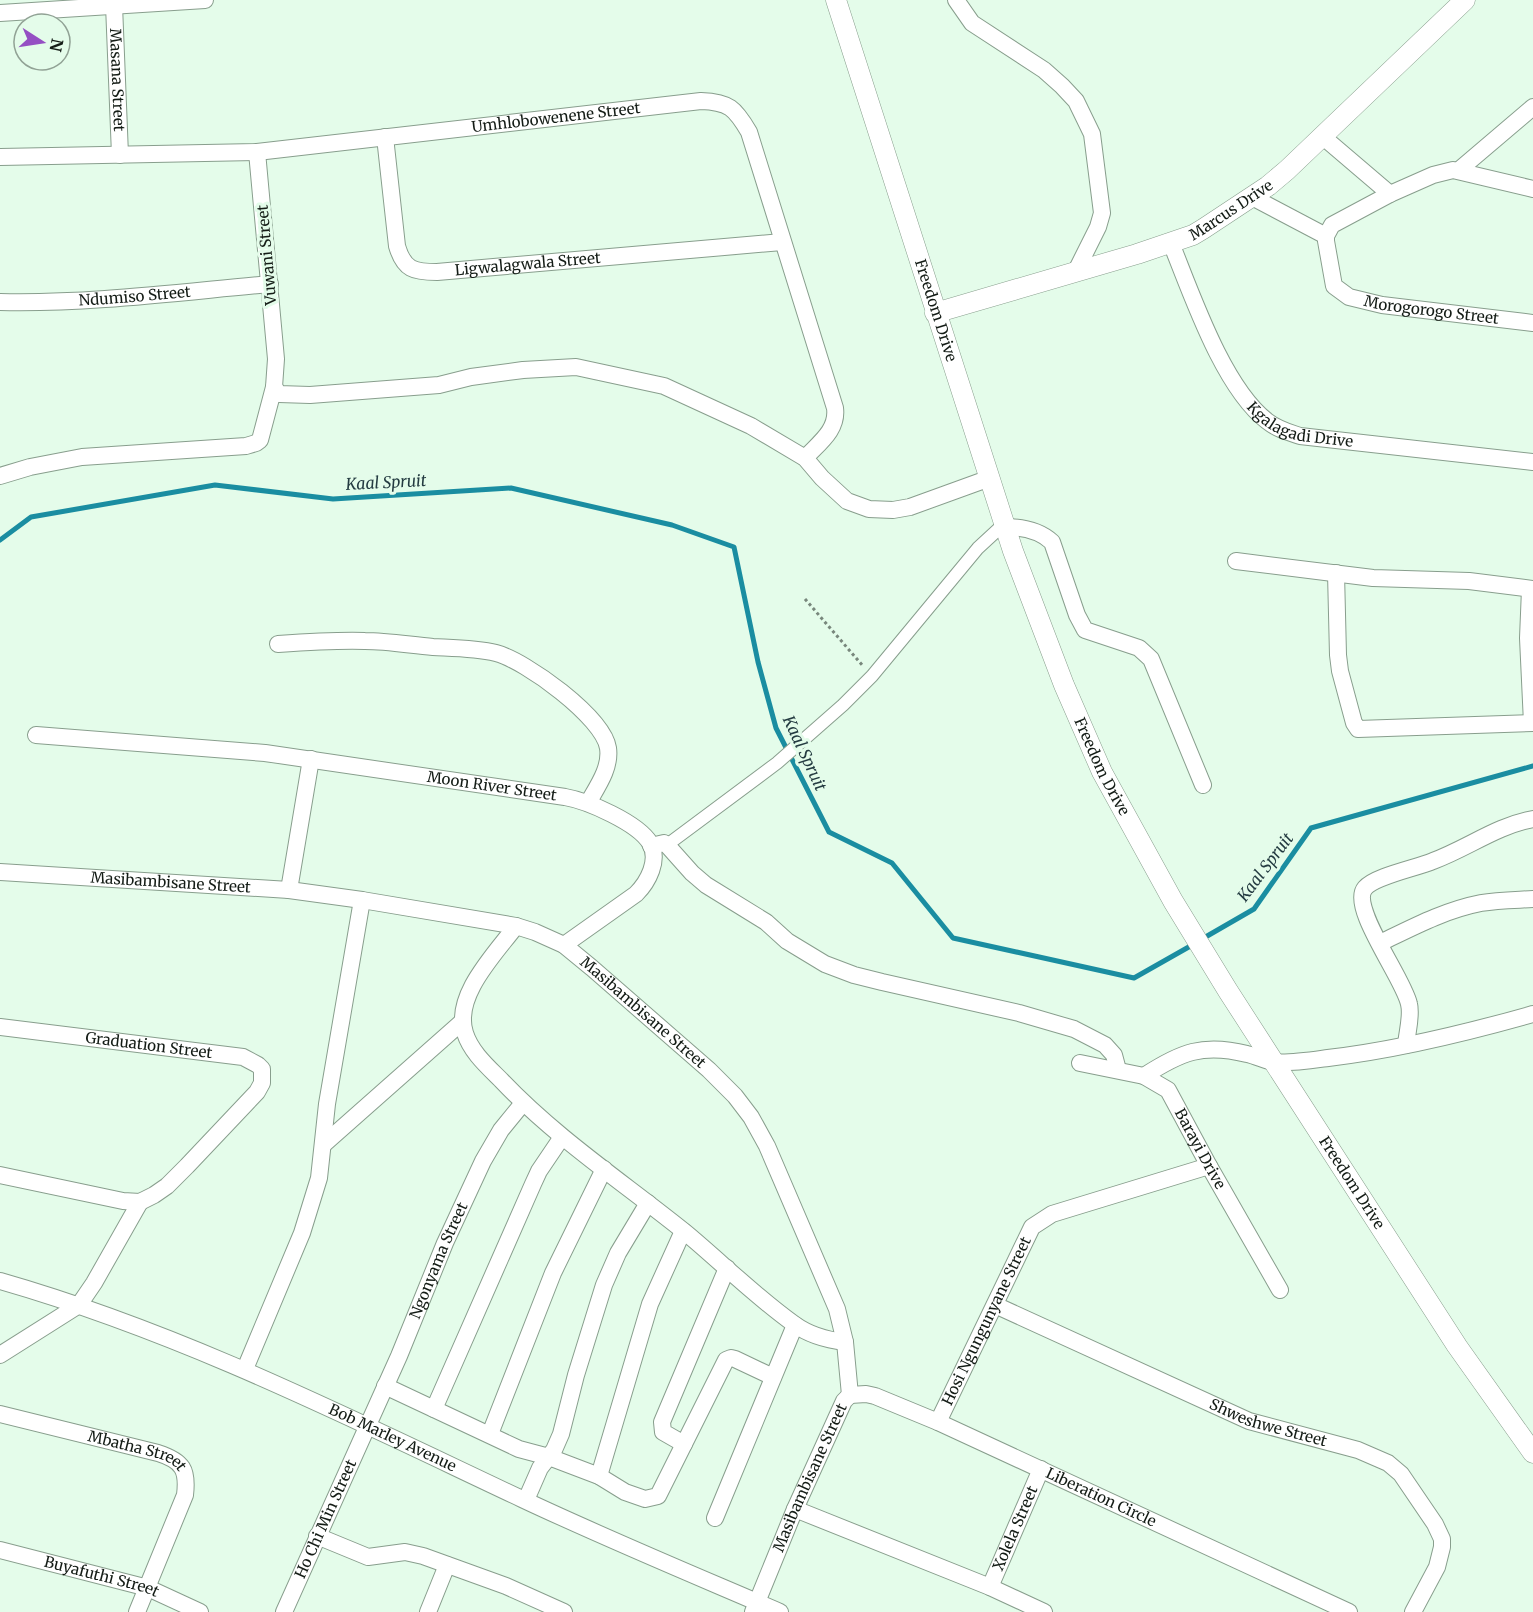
<svg xmlns="http://www.w3.org/2000/svg" width="1533" height="1612" font-family="Merriweather,serif">
<style>
.lines{fill:none;stroke-linecap:round;stroke-linejoin:round}
.stream{stroke:#1a8da1;stroke-width:5}
.pedestrian-casing{stroke:#889e8d;stroke-width:14}
.minor-casing{stroke:#889e8d;stroke-width:18}
.tertiary-casing{stroke:#889e8d;stroke-width:21}
.path{stroke:#78877c;stroke-width:3;stroke-dasharray:3 3;stroke-linecap:butt}
.pedestrian{stroke:#fff;stroke-width:12}
.minor{stroke:#fff;stroke-width:16}
.tertiary{stroke:#fff;stroke-width:20}
.labels{text-anchor:middle;stroke-width:6;stroke-linejoin:round;paint-order:stroke}
.street-label{font-size:15px;fill:#141c16;stroke:#e4fcea}
.water-label{font-size:16px;font-style:italic;fill:#243b41;stroke:#e4fcea}
</style>
<rect width="100%" height="100%" fill="#e4fcea"/>
<g class="lines">
<g class="stream">
<path d="M0 540 31 517 215 485 333 499 511 488 672 525 734 547 758 662 776 728 829 832 892 863 953 938 1134 978 1194 944"/>
<path d="M1202 939 1254 909 1311 828 1533 766"/>
</g>
<defs>
<path id="pedestrian" d="M667 845 777 763 843 705 872 676 978 548 1004 524"/>
<g id="minor">
<path d="M956 0 972 23 1044 70 1062 86 1076 101 1092 134 1102 213 1098 227 1075 273"/>
<path id="s1" d="M114 5 120 155"/>
<path d="M0 13 205 0"/>
<path d="M1322 136 1390 194"/>
<path id="s2" d="M385 137 397 246C404 270 414 272 437 272L782 242"/>
<path id="s3" d="M0 157 257 152 701 101C729 102 735 108 749 132L835 408C838 430 819 443 805 458"/>
<path d="M1459 170 1533 107"/>
<path id="s4" d="M1533 189 1453 170 1433 175 1390 194 1332 225 1326 236V241L1334 286 1349 297 1382 305 1533 323"/>
<path d="M1252 197 1326 236"/>
<path id="s5" d="M1171 243C1192 295 1223 387 1267 421 1277 429 1288 432 1300 436L1533 462"/>
<path id="s6" d="M0 302C90 304 180 292 270 284"/>
<path d="M274 387 279 394 310 395 439 385 471 377 523 370 576 367 664 386 751 426 805 458 822 478 847 501 869 509 893 510 910 507 990 478"/>
<path d="M0 476 30 467 82 457 246 446 256 443 260 440 274 387 276 359 257 152"/>
<path d="M1005 527C1022 527 1039 530 1052 542L1077 615 1085 630 1139 648 1151 659 1203 785"/>
<path d="M1236 561 1373 578 1469 581 1533 589"/>
<path d="M1336 573 1338 655 1340 671 1354 723 1358 729 1533 723"/>
<path d="M1530 589 1528 638 1532 723"/>
<path d="M278 644C307 642 336 640 365 641 387 641 410 645 433 647 453 648 476 648 496 653 526 661 603 717 608 748 611 768 597 787 588 803"/>
<path id="s7" d="M36 735 265 753 565 797C588 801 638 823 650 843 660 860 648 882 636 894L564 945"/>
<path d="M651 846 664 843 667 845 692 873 706 885 766 922 787 941 825 964 854 975 882 982 1019 1013 1074 1029 1105 1045 1114 1055 1118 1070"/>
<path id="s8" d="M0 872 289 890 362 900 516 926 535 932 564 945 592 968 709 1070 735 1096 751 1117 767 1146 837 1309 845 1342 850 1395"/>
<path d="M289 890 311 759"/>
<path d="M516 926C495 954 453 996 465 1033 471 1052 487 1066 501 1080 556 1138 624 1183 686 1233 722 1263 756 1297 794 1324 809 1335 827 1340 845 1342"/>
<path d="M1380 943C1413 927 1445 910 1481 903 1498 900 1516 900 1533 899"/>
<path id="s9" d="M0 1027 243 1057 258 1065 262 1069V1083L257 1092 187 1166 167 1186 154 1195 140 1202 123 1201 0 1175"/>
<path d="M1406 1045C1407 1032 1412 1016 1409 1004 1404 979 1349 907 1365 888 1375 876 1417 868 1433 861 1468 848 1496 826 1533 819"/>
<path id="s10" d="M1080 1063 1144 1076 1168 1090 1209 1166 1280 1290"/>
<path d="M1144 1076C1181 1052 1203 1043 1247 1054 1256 1056 1264 1060 1273 1062 1287 1064 1313 1060 1328 1058 1397 1050 1466 1033 1533 1014"/>
<path d="M324 1144 463 1021"/>
<path id="s11" d="M0 1281C182 1333 352 1419 522 1499 607 1539 694 1575 780 1612"/>
<path id="s12" d="M995 1305 1249 1421 1358 1450 1388 1463 1401 1474 1435 1524 1442 1539V1547L1437 1567 1413 1612"/>
<path d="M0 1355 79 1305 94 1283 140 1202"/>
<path d="M245 1369 302 1233 319 1178 327 1104 362 900"/>
<path d="M385 1386 519 1449 549 1457 599 1476 625 1492 645 1499 658 1496 726 1360 731 1358 735 1359 773 1377"/>
<path id="s13" d="M850 1395 866 1394 875 1396 938 1422 1349 1612"/>
<path d="M434 1409 533 1184 539 1171 562 1137"/>
<path id="s14" d="M0 1414 158 1453C183 1461 188 1470 185 1495L137 1612"/>
<path id="s15" d="M938 1422 1032 1227 1052 1214 1209 1166"/>
<path d="M490 1434 553 1273 604 1169"/>
<path d="M684 1444 663 1432 662 1422 727 1268"/>
<path d="M599 1476 650 1304 683 1231"/>
<path d="M526 1500 540 1468 554 1450 561 1434 576 1375 604 1285 618 1253 648 1203"/>
<path d="M795 1509 990 1587 1044 1612"/>
<path d="M715 1518 795 1325"/>
<path d="M317 1536 368 1557 405 1552 423 1556 506 1586 564 1612"/>
<path id="s16" d="M0 1550 148 1588 200 1612"/>
<path id="s17" d="M990 1587 1041 1469"/>
<path id="s18" d="M284 1612 399 1356 445 1243 483 1161 501 1130 523 1103"/>
<path d="M428 1612 447 1565"/>
<path id="s19" d="M753 1612 795 1509 844 1401 850 1395"/>
</g>
<g id="tertiary">
<path id="s20" d="M836 0 1013 551 1064 685 1102 772 1173 901 1228 991 1457 1346 1533 1453"/>
<path id="s21" d="M935 313 1137 254 1193 235 1203 229 1268 186 1287 170 1465 0"/>
</g>
</defs>
<use href="#pedestrian" class="pedestrian-casing"/>
<use href="#minor" class="minor-casing"/>
<use href="#tertiary" class="tertiary-casing"/>
<path class="path" d="M805 599 863 666"/>
<use href="#pedestrian" class="pedestrian"/>
<use href="#minor" class="minor"/>
<use href="#tertiary" class="tertiary"/>
</g>
<g class="labels">
<g class="street-label">
<text dy="5" stroke="none"><textPath href="#s1" startOffset="75">Masana Street</textPath></text>
<text dy="5" stroke="none"><textPath href="#s3" startOffset="558">Umhlobowenene Street</textPath></text>
<text dy="5" stroke="none"><textPath href="#s21" startOffset="315">Marcus Drive</textPath></text>
<text transform="translate(267 255) rotate(-95)" y="5">Vuwani Street</text>
<text dy="5" stroke="none"><textPath href="#s2" startOffset="254">Ligwalagwala Street</textPath></text>
<text dy="5" stroke="none"><textPath href="#s6" startOffset="135">Ndumiso Street</textPath></text>
<text dy="5" stroke="none"><textPath href="#s20" startOffset="326">Freedom Drive</textPath></text>
<text dy="5" stroke="none"><textPath href="#s4" startOffset="381">Morogorogo Street</textPath></text>
<text dy="5" stroke="none"><textPath href="#s5" startOffset="237">Kgalagadi Drive</textPath></text>
<text dy="5" stroke="none"><textPath href="#s20" startOffset="812">Freedom Drive</textPath></text>
<text dy="5" stroke="none"><textPath href="#s7" startOffset="459">Moon River Street</textPath></text>
<text dy="5" stroke="none"><textPath href="#s8" startOffset="171">Masibambisane Street</textPath></text>
<text dy="5" stroke="none"><textPath href="#s8" startOffset="675">Masibambisane Street</textPath></text>
<text dy="5" stroke="none"><textPath href="#s9" startOffset="150">Graduation Street</textPath></text>
<text dy="5" stroke="none"><textPath href="#s10" startOffset="160">Barayi Drive</textPath></text>
<text dy="5" stroke="none"><textPath href="#s20" startOffset="1298">Freedom Drive</textPath></text>
<text dy="5" stroke="none"><textPath href="#s18" startOffset="384">Ngonyama Street</textPath></text>
<text dy="5" stroke="none"><textPath href="#s15" startOffset="112">Hosi Ngungunyane Street</textPath></text>
<text dy="5" stroke="none"><textPath href="#s12" startOffset="298">Shweshwe Street</textPath></text>
<text dy="5" stroke="none"><textPath href="#s11" startOffset="423">Bob Marley Avenue</textPath></text>
<text dy="5" stroke="none"><textPath href="#s14" startOffset="142">Mbatha Street</textPath></text>
<text dy="5" stroke="none"><textPath href="#s19" startOffset="146">Masibambisane Street</textPath></text>
<text dy="5" stroke="none"><textPath href="#s13" startOffset="273">Liberation Circle</textPath></text>
<text dy="5" stroke="none"><textPath href="#s18" startOffset="102">Ho Chi Min Street</textPath></text>
<text dy="5" stroke="none"><textPath href="#s17" startOffset="64">Xolela Street</textPath></text>
<text dy="5" stroke="none"><textPath href="#s16" startOffset="105">Buyafuthi Street</textPath></text>
</g>
<g class="water-label">
<text transform="translate(386 482) rotate(-3)" y="6">Kaal Spruit</text>
<text transform="translate(805 753) rotate(65)" y="6">Kaal Spruit</text>
<text transform="translate(1265 867) rotate(-53)" y="6">Kaal Spruit</text>
</g>
</g>
<g transform="translate(42 42) rotate(102)"><circle r="28" fill="#e4fcea" stroke="#91a295" stroke-width="1.5"/>
<path d="M0-4.5L10 22L0 15L-10 22Z" fill="#954fc3"/>
<text y="-9" font-size="16" font-weight="bold" text-anchor="middle" fill="#141c16">N</text>
</g>
</svg>
